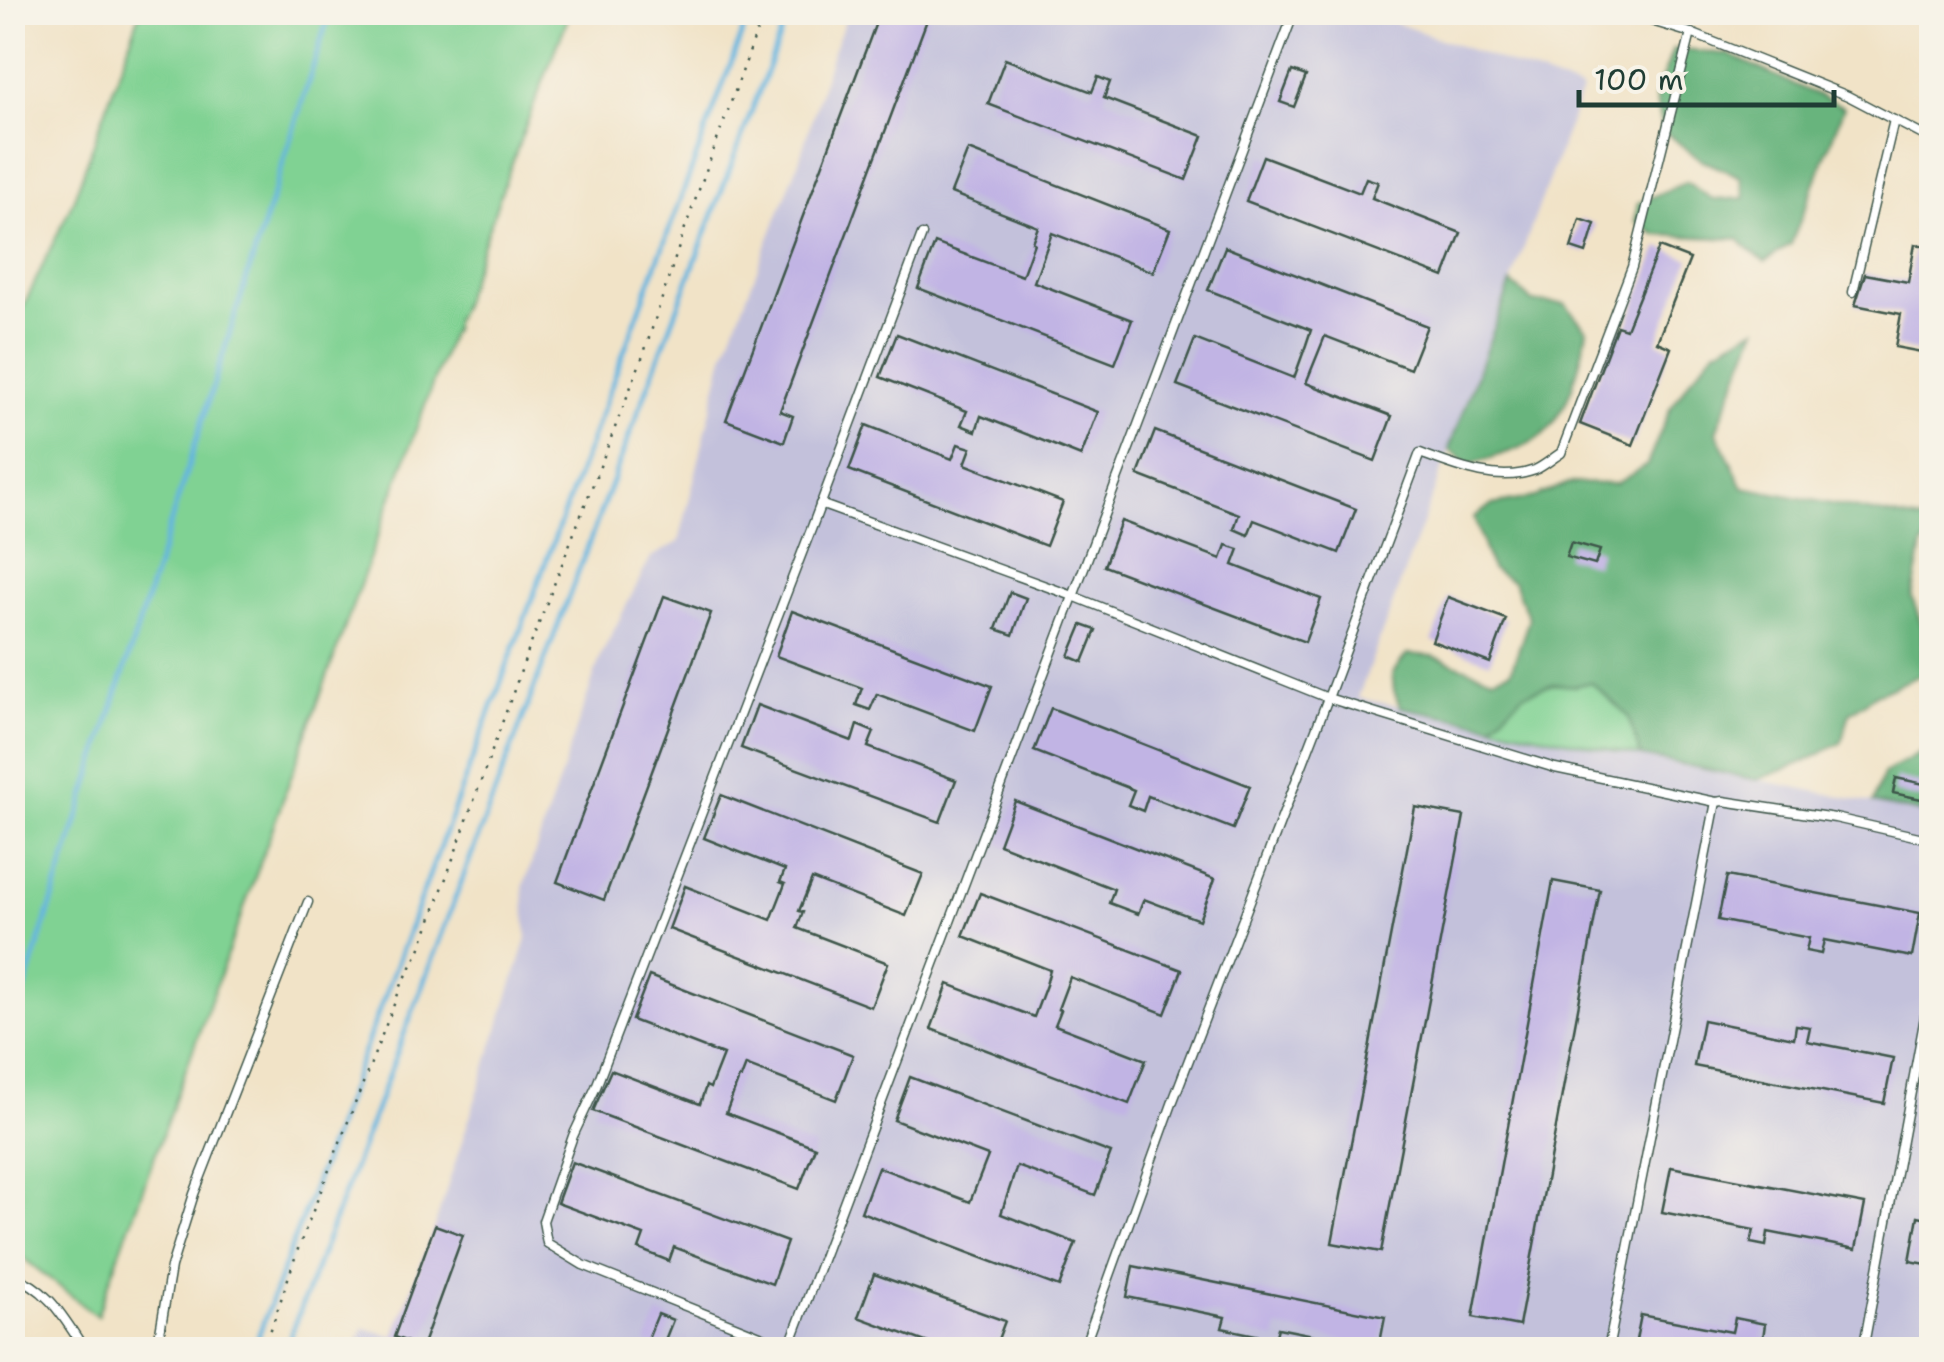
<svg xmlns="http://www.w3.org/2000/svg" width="1944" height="1362" font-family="'Shantell Sans',sans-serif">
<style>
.industrial{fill:#c3c1db}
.green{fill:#80d293;stroke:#508864;stroke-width:2.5}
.forest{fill:#68b47d;stroke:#447858;stroke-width:2.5}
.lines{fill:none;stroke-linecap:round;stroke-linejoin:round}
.stream{stroke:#65b5df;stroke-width:5}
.building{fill:#c1b4e4}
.service-casing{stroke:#3e564a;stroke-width:11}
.path{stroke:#3e564a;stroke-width:2.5;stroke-dasharray:2.5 8;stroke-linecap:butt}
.service{stroke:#fff;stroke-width:8}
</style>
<rect width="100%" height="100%" fill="#f7f3e8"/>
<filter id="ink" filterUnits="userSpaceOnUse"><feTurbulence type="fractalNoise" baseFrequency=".01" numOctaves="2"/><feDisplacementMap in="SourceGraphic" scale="20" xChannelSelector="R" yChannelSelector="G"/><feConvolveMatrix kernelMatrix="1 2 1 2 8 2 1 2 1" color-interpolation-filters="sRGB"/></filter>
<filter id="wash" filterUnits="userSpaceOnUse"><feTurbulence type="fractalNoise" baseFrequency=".0048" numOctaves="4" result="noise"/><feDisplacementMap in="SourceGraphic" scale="40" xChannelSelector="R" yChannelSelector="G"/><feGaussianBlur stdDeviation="2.25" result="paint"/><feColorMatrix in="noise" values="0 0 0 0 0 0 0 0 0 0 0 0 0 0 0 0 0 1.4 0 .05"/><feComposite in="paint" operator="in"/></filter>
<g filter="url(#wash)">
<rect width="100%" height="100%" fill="#f1e3c7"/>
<path class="industrial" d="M848 13H1368L1582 90 1358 698 1931 815V1349L355 1350 363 1328 394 1336 435 1225 527 939 523 888 601 655 651 557 679 542 724 355 799 161 831 56Z"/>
<g class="green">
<path d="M140 13H570L521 138 97 1316 13 1250 12 331 73 201Z"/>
<path d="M1591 682 1628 716 1641 756 1492 725 1523 694 1553 684 1575 686Z"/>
</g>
<g class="forest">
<path d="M1673 49 1728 54 1844 107 1791 244 1765 262 1748 249 1739 239 1656 235 1635 221 1638 203 1686 182 1714 200 1745 198 1741 177 1701 160 1662 130 1655 97Z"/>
<path d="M1511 283 1533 302 1565 304 1587 330C1581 361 1568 416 1541 436 1520 451 1492 457 1468 465L1449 449Z"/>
<path d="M1757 328 1716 431 1743 487 1931 523V534L1922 547 1912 598 1923 628V674L1876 694 1850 713 1841 743 1804 762 1757 780 1641 756 1628 716 1591 682 1575 686 1553 684 1523 694 1492 725 1400 707 1394 691 1392 674 1407 654 1433 656 1493 678 1511 671 1529 619 1514 582 1491 569 1474 517 1492 505 1535 497 1569 483 1616 484 1647 465 1670 409 1691 379 1715 350Z"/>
<path d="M1931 747V815L1873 803 1883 774Z"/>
</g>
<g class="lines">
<g class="stream">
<path d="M12 1030 330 12"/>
<path d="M253 1350 750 12"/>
<path d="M285 1350 789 12"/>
</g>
</g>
<g id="blocks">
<g class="building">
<path d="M880 12H930L780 411 793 416 784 442 726 420Z"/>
<path d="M1005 59 1092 92 1098 77 1110 82 1104 98 1203 136 1186 180 988 104Z"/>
<path d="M1292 71 1306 76 1294 107 1280 102Z"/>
<path d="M968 150 1170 229 1153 272 1052 233 1034 282 1132 320 1115 364 918 288 935 243 1022 276 1034 243 1032 242 1038 227 951 193Z"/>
<path d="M1263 156 1360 193 1366 178 1378 182 1372 198 1461 233 1444 277 1246 201Z"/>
<path d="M1580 219 1595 224 1586 253 1571 248Z"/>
<path d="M1915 244 1932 247V354L1895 347 1901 314 1855 305 1865 274 1908 282Z"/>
<path d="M1225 247 1427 326 1410 369 1325 336 1306 383 1392 416 1375 461 1177 385 1195 339 1294 378 1306 345 1311 330 1208 290Z"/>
<path d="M1659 247 1690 259 1657 342 1671 348 1633 445 1580 424 1617 326 1626 329Z"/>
<path d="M897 334 1098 412 1081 456 981 416 976 431 961 425 967 411 880 377Z"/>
<path d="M866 425 952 459 958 444 971 448 965 464 1063 502 1046 546 849 470Z"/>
<path d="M1155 431 1356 509 1339 553 1254 520 1248 535 1234 529 1239 514 1138 475Z"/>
<path d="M1121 521 1221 559 1226 545 1239 549 1233 565 1321 599 1305 642 1104 566Z"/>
<path d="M1571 542 1600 550 1595 565 1566 557Z"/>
<path d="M1010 592 1026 598 1013 635 996 629Z"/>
<path d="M664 596 711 613 604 900 557 882Z"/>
<path d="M1448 597 1506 619 1490 663 1432 641Z"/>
<path d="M792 611 992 686 975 731 877 694 870 710 856 705 862 688 776 656Z"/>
<path d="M1082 625 1096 630 1083 662 1069 656Z"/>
<path d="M757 705 852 741 857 725 874 732 868 747 956 780 940 822 741 748Z"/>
<path d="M1051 708 1250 786 1233 829 1148 796 1143 811 1128 805 1134 790 1034 751Z"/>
<path d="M1896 778 1929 785 1926 800 1893 793Z"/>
<path d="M721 795 923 874 906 916 812 879 799 911 803 912 797 928 888 963 871 1007 669 929 685 886 771 920 785 884 780 882 785 870 704 838Z"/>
<path d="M1015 801 1215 879 1199 920 1144 899 1138 914 1109 903 1114 889 999 844Z"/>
<path d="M1415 807 1464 816 1381 1252 1332 1243Z"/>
<path d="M1727 876 1920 913 1912 957 1824 940 1821 954 1806 951 1809 938 1718 920Z"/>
<path d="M1553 881 1600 890 1519 1326 1473 1317Z"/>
<path d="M980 893 1182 970 1165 1014 1070 977 1058 1009 1061 1010 1055 1025 1146 1060 1129 1104 931 1029 948 984 1034 1017 1046 985 1050 970 963 936Z"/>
<path d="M649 976 853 1055 836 1100 746 1065 741 1078H739L726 1113 815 1147 799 1189 593 1111 611 1070 700 1104 706 1086 710 1088 723 1055 632 1020Z"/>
<path d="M1703 1020 1794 1038 1796 1025 1810 1027 1807 1041 1893 1058 1884 1103 1694 1066Z"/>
<path d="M910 1077 1111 1153 1095 1195 1017 1166 1001 1214 1076 1243 1059 1287 861 1212 878 1167 970 1202 988 1156 894 1120Z"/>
<path d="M572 1162 787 1242 772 1284 674 1247 669 1261 639 1249 644 1235 557 1203Z"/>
<path d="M1671 1167 1865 1204 1856 1249 1768 1232 1766 1246 1751 1243 1754 1230 1662 1212Z"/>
<path d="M1918 1216 1932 1219V1265L1910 1261Z"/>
<path d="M435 1225 463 1235 422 1347 394 1337Z"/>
<path d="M1133 1266 1385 1317 1379 1348 1278 1328 1275 1339 1222 1328 1225 1317 1127 1297Z"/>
<path d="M874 1274 1005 1321 994 1350H947L858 1317Z"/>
<path d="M658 1314 673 1320 661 1350 646 1343Z"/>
<path d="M1641 1315 1732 1332 1735 1318 1765 1324 1763 1338 1790 1343 1789 1350H1634Z"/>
</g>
</g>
</g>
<g filter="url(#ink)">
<use href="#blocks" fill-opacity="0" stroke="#3e564a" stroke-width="2.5"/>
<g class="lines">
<defs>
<g id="service">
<path d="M1622 12 1691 33 1848 96 1932 140"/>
<path d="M1853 292 1894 120"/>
<path d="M820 504 1073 596 1328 698 1420 453C1455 466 1497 484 1535 470 1544 466 1553 458 1561 453L1632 267 1691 33"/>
<path d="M12 1276C48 1287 65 1320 85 1350"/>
<path d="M790 1348 583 1265 547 1243 543 1221 573 1136 596 1087 812 527 922 235"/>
<path d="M157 1350 171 1267 194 1194 308 902"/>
<path d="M788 1350 1290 23"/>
<path d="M1083 1350 1173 1101 1328 698 1555 768 1716 802 1723 801 1835 818 1932 840"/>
<path d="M1608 1350 1716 802"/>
<path d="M1863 1350 1932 979"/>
</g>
</defs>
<use href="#service" class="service-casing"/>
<path class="path" d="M264 1350 298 1249 402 984 420 950 527 654 644 353 685 228 764 12"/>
<use href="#service" class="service"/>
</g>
</g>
<rect width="1944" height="1362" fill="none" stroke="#f7f3e8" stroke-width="50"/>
<path d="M1579 90v15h255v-15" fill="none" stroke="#1f3d34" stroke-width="5"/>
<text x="1594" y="90" font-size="30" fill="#1f3d34" stroke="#f7f3e8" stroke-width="8" paint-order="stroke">100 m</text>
</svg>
